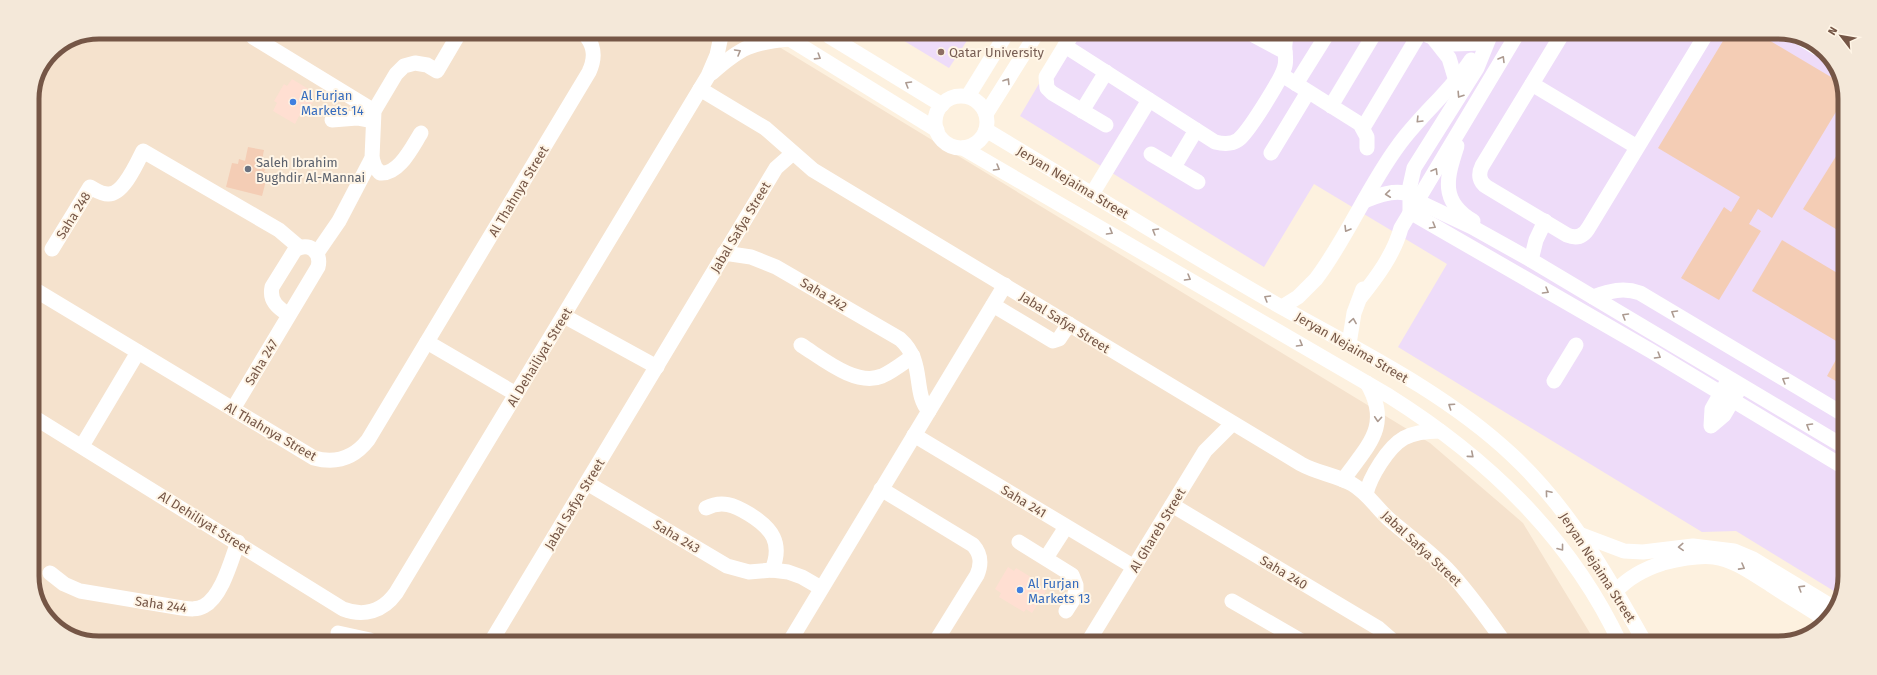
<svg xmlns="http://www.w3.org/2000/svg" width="1877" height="675" font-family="'Fira Sans',sans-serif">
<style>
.residential{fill:#f5e2cd}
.commercial{fill:#ffdfd2}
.education{fill:#eedcf9}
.building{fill:#f4cdb5}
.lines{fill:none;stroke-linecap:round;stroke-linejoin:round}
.minor{stroke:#fff;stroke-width:15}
.oneway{stroke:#ac9a90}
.education-dot{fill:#8d6e63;stroke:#fff5e6;stroke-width:1.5}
.shop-dot{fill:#3f7fe0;stroke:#fff5e6;stroke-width:1.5}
.worship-dot{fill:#6b7280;stroke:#fff5e6;stroke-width:1.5}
.labels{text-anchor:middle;stroke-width:4;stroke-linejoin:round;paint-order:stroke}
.education-label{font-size:13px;fill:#785e54;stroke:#fff5e6;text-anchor:start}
.shop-label{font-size:13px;fill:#366cbe;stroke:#fff5e6;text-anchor:start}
.worship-label{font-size:13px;fill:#5b616d;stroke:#fff5e6;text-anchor:start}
.street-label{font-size:13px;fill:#755646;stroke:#fff5e6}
.rim{fill:none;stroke:#755646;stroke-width:5}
</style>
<rect width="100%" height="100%" fill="#fdf1df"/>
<path class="residential" d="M761 36 1430 443 1523 523 1596 643 77 640 46 617 32 581V394L35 386 32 384V95L52 51 73 37Z"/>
<g class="commercial">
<path d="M292 79 315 93 310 100 313 102 303 118 299 116 295 124 273 111 277 103 274 101 284 84 287 86Z"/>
<path d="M1008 567 1014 571 1016 568 1039 582 1037 586 1046 591 1032 613 1026 609 1024 612 999 597 1001 593 995 589Z"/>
</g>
<g class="education">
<path d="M1800 35 1831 58 1845 94 1842 596 1736 531 1702 532 1398 347 1447 264 1314 184 1264 267 1020 116 1067 36Z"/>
<path d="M896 36H970L949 68Z"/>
</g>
<g class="building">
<path d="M1726 36H1762L1841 83 1845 97 1772 218 1758 209 1749 224 1761 231 1719 300 1681 278 1724 207 1731 212 1740 197 1658 148Z"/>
<path d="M1845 142 1844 234 1803 209Z"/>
<path d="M248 147 264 150 261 165 266 167 264 172 268 173 262 196 226 187 232 163 238 164 239 159 245 161Z"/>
<path d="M1782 240 1844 277 1843 345 1752 291Z"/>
<path d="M1843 347V385L1827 376Z"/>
</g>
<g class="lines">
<g class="minor">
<path d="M1796 35 1817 48"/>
<path d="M785 36 937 130"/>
<path d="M829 36 942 105"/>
<path d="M1071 36 1046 77 1047 88 1052 93 1106 125"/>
<path d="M1255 36 1285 52"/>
<path d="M1429 36 1453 44 1483 43"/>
<path d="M1490 36 1477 68 1414 168 1410 186V212L1651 351 1842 466"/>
<path d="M1561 36 1482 166C1478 174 1479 182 1487 187L1567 235C1577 239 1584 236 1589 227L1705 36"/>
<path d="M253 37 374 111"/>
<path d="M1434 39 1449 58 1456 81"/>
<path d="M1065 46 1215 142C1223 144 1231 145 1238 140 1248 133 1280 81 1284 69 1289 58 1281 47 1287 36"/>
<path d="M712 73C740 48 752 42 790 39"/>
<path d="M1282 75 1360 124 1367 137V148"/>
<path d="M1296 84 1326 36"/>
<path d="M1532 84 1637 147"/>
<path d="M700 89 765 128 813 170 1301 464C1317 473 1336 475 1352 484 1368 493 1377 509 1391 521 1410 537 1429 551 1446 568 1468 591 1486 617 1504 642"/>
<circle cx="961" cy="122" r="26"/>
<path d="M968 96 1005 36"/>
<path d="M1331 106 1373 36"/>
<path d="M1082 111 1106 72"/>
<path d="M986 114 1035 36"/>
<path d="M332 120 357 118 373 121"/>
<path d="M1363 128 1418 36"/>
<path d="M986 130C1085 189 1183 251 1283 308 1362 352 1446 393 1512 455 1569 508 1608 576 1645 643"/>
<path d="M1457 146C1447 177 1439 201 1473 221"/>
<path d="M963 148 1389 396C1486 457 1571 538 1620 643"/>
<path d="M1271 153 1308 92"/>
<path d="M1151 154 1198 182"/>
<path d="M372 158 375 167 380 173C399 175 412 147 421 133"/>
<path d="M1174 167 1196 130"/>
<path d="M1092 194 1149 100"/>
<path d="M1364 201C1376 196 1397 188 1410 195 1412 196 1415 200 1417 201L1472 227 1531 260 1843 446"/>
<path d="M52 249 90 187C96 190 101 194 108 194 123 195 137 163 143 151L279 230 299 247"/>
<path d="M317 253 339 221 372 158 374 111 396 74 404 66 415 63 427 65 437 71 457 37"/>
<path d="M724 253 751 257 776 267 900 339C926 362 912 393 929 411"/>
<path d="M1531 260 1536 240 1545 221"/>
<path d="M32 288 314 458C336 464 354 458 368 440L589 72C595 59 595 48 587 37"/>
<path d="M1593 297C1610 291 1623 287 1640 293L1843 414"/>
<path d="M1360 298C1377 277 1394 254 1401 228L1516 36"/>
<path d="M993 305 1053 341 1059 339 1069 324"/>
<path d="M1282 307 1298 297 1316 279C1347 238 1367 188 1398 146 1420 115 1450 92 1471 60"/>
<path d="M564 316 657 367"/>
<path d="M427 342 516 394"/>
<path d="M1349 344 1354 313 1363 289"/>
<path d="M801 345C822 358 856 387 882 376 893 371 903 363 913 356"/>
<path d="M1554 381 1576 345"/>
<path d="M1726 384 1712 409 1711 426 1724 415 1738 391"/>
<path d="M233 409 318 267C322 252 309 241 295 250L272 287C269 301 278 308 289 315"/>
<path d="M32 416 343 609C364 617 383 611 396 593L708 76 717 55 721 36"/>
<path d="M914 435 1134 567"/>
<path d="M82 446 138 352"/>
<path d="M1343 480C1368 445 1392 426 1367 383"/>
<path d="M587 483 727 566 749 572 772 570 788 572 802 577 821 588"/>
<path d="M881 489 973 545C981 554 982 563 977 575L936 641"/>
<path d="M1366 494C1370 477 1388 447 1404 438 1415 432 1428 431 1440 431"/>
<path d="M1172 505 1378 628 1394 642"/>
<path d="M706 508C722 500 734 505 749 514 772 528 783 543 772 570"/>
<path d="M1579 534 1624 551 1643 552 1693 546 1734 551 1753 559 1834 608"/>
<path d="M1019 542 1072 575 1076 585V590L1073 600 1066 611"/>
<path d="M1046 558 1066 527"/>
<path d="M50 573 64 584 80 591 182 608C190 609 197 610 204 606 222 596 231 561 238 542"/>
<path d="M1616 591C1629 577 1644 569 1663 563 1679 559 1697 555 1714 557 1735 560 1753 574 1771 585 1789 597 1808 608 1826 620"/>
<path d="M1232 601 1303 642"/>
<path d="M338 633 370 640"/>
<path d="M492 640 776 168 793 153"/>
<path d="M790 641 1005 285"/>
<path d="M1088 642 1205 451 1232 424"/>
</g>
</g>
<defs><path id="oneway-chevron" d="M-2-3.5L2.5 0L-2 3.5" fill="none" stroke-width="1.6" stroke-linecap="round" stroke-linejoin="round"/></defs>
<g class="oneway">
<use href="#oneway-chevron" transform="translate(738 52) rotate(-30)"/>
<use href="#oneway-chevron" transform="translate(818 57) rotate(32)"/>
<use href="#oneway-chevron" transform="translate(1502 59) rotate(-59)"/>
<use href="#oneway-chevron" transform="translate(1007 81) rotate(-58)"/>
<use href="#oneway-chevron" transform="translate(908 84) rotate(-149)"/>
<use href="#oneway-chevron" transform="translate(1460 95) rotate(123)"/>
<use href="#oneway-chevron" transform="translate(1419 120) rotate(134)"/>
<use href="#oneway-chevron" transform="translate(997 168) rotate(30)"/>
<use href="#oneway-chevron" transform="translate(1435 171) rotate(-59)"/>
<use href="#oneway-chevron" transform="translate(1388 194) rotate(174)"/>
<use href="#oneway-chevron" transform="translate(1433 226) rotate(30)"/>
<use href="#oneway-chevron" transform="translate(1347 229) rotate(121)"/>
<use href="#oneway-chevron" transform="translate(1155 231) rotate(-149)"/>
<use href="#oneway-chevron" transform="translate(1110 232) rotate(30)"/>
<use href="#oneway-chevron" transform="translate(1188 278) rotate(30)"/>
<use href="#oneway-chevron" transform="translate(1546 291) rotate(30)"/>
<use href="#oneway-chevron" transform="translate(1267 298) rotate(-149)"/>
<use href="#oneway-chevron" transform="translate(1674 313) rotate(-149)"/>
<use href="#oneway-chevron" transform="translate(1625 316) rotate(-149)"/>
<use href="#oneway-chevron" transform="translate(1353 321) rotate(-81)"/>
<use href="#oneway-chevron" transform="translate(1300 344) rotate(30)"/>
<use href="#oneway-chevron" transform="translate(1658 356) rotate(31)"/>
<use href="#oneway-chevron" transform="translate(1785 380) rotate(-149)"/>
<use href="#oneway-chevron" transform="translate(1451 406) rotate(-146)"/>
<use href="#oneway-chevron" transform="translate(1378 419) rotate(94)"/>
<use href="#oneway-chevron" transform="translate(1809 426) rotate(-149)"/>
<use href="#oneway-chevron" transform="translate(1471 455) rotate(40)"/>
<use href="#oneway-chevron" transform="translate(1548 493) rotate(-130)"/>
<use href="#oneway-chevron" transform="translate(1681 547) rotate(177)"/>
<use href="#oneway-chevron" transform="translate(1561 548) rotate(52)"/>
<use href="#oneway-chevron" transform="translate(1742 567) rotate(29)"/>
<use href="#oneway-chevron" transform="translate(1801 588) rotate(-148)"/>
</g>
<circle class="education-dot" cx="941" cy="52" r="4"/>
<g class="shop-dot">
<circle cx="293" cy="102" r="4"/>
<circle cx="1020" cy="590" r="4"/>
</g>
<circle class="worship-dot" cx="248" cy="169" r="4"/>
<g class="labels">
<g class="education-label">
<text x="949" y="57">Qatar University</text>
</g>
<g class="shop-label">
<text x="301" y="100">Al Furjan<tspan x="301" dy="15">Markets 14</tspan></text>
<text x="1028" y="588">Al Furjan<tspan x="1028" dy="15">Markets 13</tspan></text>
</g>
<g class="worship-label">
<text x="256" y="167">Saleh Ibrahim<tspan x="256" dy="15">Bughdir Al-Mannai</tspan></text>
</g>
<g class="street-label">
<text transform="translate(1073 182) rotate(31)" y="5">Jeryan Nejaima Street</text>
<text transform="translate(518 191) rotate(-59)" y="5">Al Thahnya Street</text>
<text transform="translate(73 215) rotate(-58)" y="5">Saha 248</text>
<text transform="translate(740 227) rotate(-59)" y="5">Jabal Safya Street</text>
<text transform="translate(824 294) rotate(31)" y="5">Saha 242</text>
<text transform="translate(1065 322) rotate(32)" y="5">Jabal Safya Street</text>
<text transform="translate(1352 347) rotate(30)" y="5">Jeryan Nejaima Street</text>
<text transform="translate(539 357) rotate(-59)" y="5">Al Dehailiyat Street</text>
<text transform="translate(261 362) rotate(-59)" y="5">Saha 247</text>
<text transform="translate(271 431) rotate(30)" y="5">Al Thahnya Street</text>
<text transform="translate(1024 501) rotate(31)" y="5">Saha 241</text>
<text transform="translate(574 504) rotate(-59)" y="5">Jabal Safya Street</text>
<text transform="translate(205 522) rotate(32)" y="5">Al Dehiliyat Street</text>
<text transform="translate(1157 530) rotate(-59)" y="5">Al Ghareb Street</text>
<text transform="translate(677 536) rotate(31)" y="5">Saha 243</text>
<text transform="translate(1422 548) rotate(43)" y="5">Jabal Safya Street</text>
<text transform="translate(1598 567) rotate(57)" y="5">Jeryan Nejaima Street</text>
<text transform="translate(1284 572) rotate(31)" y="5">Saha 240</text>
<text transform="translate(161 604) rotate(8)" y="5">Saha 244</text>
</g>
</g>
<path d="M0 0H1877V675H0ZM99 39H1778A60 60 0 0 1 1838 99V576A60 60 0 0 1 1778 636H99A60 60 0 0 1 39 576V99A60 60 0 0 1 99 39Z" fill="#f4e8d9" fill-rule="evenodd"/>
<path class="rim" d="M99 39H1778A60 60 0 0 1 1838 99V576A60 60 0 0 1 1778 636H99A60 60 0 0 1 39 576V99A60 60 0 0 1 99 39Z"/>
<g transform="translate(1841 36) rotate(301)" stroke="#fff5e6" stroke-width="3" paint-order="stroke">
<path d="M0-3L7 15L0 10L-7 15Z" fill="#755646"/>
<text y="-6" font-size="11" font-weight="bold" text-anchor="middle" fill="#755646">N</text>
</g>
</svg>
